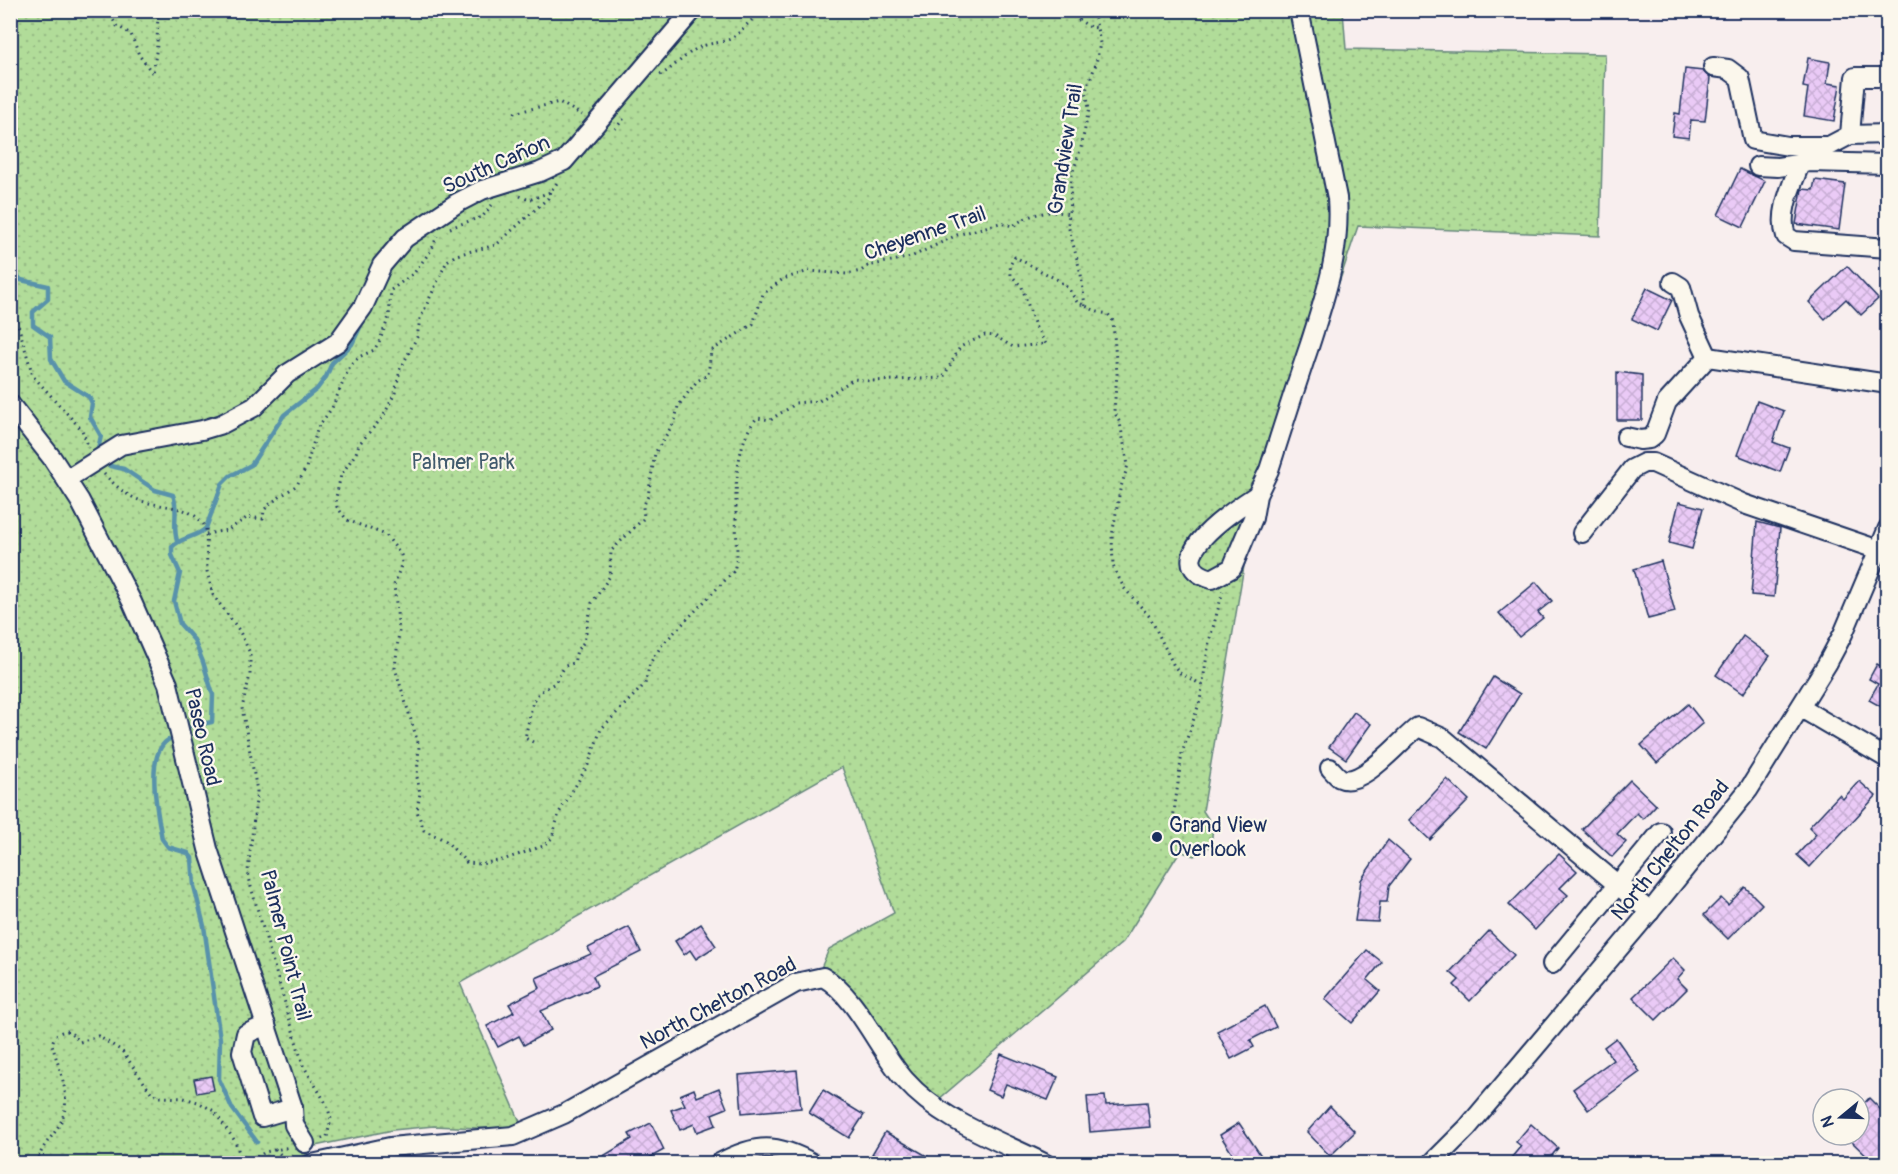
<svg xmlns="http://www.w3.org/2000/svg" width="1898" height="1174" font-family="Pangolin,sans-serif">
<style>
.park{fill:url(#park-dots);stroke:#66867c;stroke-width:1.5}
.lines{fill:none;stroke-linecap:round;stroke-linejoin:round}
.stream{stroke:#5992ab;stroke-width:4.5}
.building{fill:url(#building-cross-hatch);stroke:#1b2f5e;stroke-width:1.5}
.minor-casing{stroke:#1b2f5e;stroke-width:22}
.path{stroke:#1b2f5e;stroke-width:3;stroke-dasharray:1.5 4.5;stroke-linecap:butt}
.minor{stroke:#fbf7ec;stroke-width:18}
.poi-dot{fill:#1b2f5e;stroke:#fbf7ec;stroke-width:2}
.labels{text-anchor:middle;stroke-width:4.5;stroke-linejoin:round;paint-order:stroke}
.street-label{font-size:21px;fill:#1b2f5e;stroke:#fbf7ec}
.park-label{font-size:21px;fill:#405a6d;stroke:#fbf7ec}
.poi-label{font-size:21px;fill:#1b2f5e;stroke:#fbf7ec;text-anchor:start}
</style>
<defs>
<pattern id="park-dots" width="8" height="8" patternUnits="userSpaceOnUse" patternTransform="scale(1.5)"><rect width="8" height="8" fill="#b1dc99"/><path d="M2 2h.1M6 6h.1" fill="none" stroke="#98bd86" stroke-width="1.8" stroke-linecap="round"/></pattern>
<pattern id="building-cross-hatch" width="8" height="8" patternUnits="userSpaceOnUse" patternTransform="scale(1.5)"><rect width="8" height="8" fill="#eacaf6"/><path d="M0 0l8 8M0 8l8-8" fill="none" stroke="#c8aed5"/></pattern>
</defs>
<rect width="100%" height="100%" fill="#f8eeee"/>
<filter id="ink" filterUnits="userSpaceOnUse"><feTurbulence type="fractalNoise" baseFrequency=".0167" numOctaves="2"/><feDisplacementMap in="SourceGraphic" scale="12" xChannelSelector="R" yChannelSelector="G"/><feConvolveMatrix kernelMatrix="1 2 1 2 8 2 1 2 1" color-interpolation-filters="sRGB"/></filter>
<g filter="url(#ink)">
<path class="park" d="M10 11H1343L1346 49 1605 54 1600 236 1358 226 1244 566 1203 811 1213 826 1211 846 1194 856 1180 851 1123 942 939 1099C892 1075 864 983 821 968L829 949 894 913 842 767 460 983 521 1124 499 1129 434 1126 393 1130 315 1146 301 1159 302 1163H11Z"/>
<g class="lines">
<g class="stream">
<path d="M10 267 21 280 48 286V299L33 312V325L50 337 51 359 64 381 89 397 92 403 90 417 101 436 98 449"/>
<path d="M110 466 124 469 155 490 173 495C179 510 172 524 177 541"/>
<path d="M192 726 212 722 213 695 203 662 194 640 180 624 174 601 180 573 172 555V547C181 537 196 538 206 528L222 484 230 476 251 465 284 415 317 389 326 377 332 363 352 344 362 323"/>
<path d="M168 740C144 756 158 814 162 839L168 847 188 853 192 858 194 886 204 926 220 1039 219 1079 232 1108 257 1142"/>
<path d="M265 1161 266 1164"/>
</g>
</g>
<g class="building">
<path d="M1808 58 1830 62 1827 83 1840 85 1834 121 1804 116 1808 88 1803 87Z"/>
<path d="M1685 69 1703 71 1710 78 1705 121 1691 120 1689 138 1672 136 1675 113 1680 114Z"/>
<path d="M1740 169 1765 181 1743 227 1718 215Z"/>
<path d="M1815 180 1845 184 1839 230 1796 224 1802 189 1813 190Z"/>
<path d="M1847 266 1878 299 1861 315 1846 299 1825 319 1809 302Z"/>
<path d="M1647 288 1672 300 1657 331 1632 319Z"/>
<path d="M1617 372 1642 375V420H1617Z"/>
<path d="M1757 401 1784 411 1773 442 1789 448 1780 472 1737 455Z"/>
<path d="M1679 502 1703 508 1692 549 1669 543Z"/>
<path d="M1757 522 1780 528 1774 597 1751 595Z"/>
<path d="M1661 561 1675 612 1648 619 1634 569Z"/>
<path d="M1536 582 1552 601 1538 612 1543 618 1519 637 1499 613Z"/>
<path d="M1743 636 1770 656 1743 694 1716 675Z"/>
<path d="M1877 664 1886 669 1887 666V710L1869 700 1878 684 1869 679Z"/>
<path d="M1493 677 1520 694 1486 749 1459 732Z"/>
<path d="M1688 704 1703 723 1657 763 1641 745Z"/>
<path d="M1354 712 1371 724 1346 759 1329 747Z"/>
<path d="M1447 779 1469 800 1430 840 1409 820Z"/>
<path d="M1630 780 1656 805 1643 819 1637 813 1617 834 1626 842 1612 857 1582 829Z"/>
<path d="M1859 781 1876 796 1810 867 1797 855 1816 834 1809 827 1839 795 1843 799Z"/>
<path d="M1388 840 1410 859 1389 886 1387 902H1380L1378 922 1355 921 1361 880Z"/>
<path d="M1559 854 1577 871 1560 888 1568 895 1535 930 1509 905Z"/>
<path d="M1745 887 1762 904 1728 939 1704 915 1721 898 1728 905Z"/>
<path d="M701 924 716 946 696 959 690 950 684 955 675 941Z"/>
<path d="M629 927 641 952 593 976 597 986 541 1011 551 1030 524 1045 519 1036 498 1047 487 1026 514 1012 509 1004 540 988 536 978 591 954 588 948Z"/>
<path d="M1489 931 1514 955 1470 1001 1454 985 1459 980 1450 972Z"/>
<path d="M1367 950 1382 962 1367 980 1380 991 1352 1023 1325 999Z"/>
<path d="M1673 958 1685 970 1677 979 1687 989 1656 1020 1633 997Z"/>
<path d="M1265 1006 1276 1027 1250 1040 1254 1047 1231 1059 1217 1031Z"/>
<path d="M1616 1038 1640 1072 1588 1110 1573 1089 1613 1060 1604 1047Z"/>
<path d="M1001 1054 1058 1077 1048 1100 1006 1084 1001 1096 987 1090Z"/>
<path d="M797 1070 801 1108 742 1113 739 1075Z"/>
<path d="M211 1076 214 1090 197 1093 194 1079Z"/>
<path d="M719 1088 727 1108 712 1114 716 1125 697 1132 694 1124 680 1130 671 1110 685 1105 680 1095 694 1089 697 1097Z"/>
<path d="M823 1090 864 1115 849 1138 809 1113Z"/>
<path d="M1105 1096 1106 1105 1147 1102 1150 1127 1090 1132 1087 1097Z"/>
<path d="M1869 1098 1887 1116V1159L1884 1164H1875L1851 1141 1864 1128 1859 1123V1109Z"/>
<path d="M1330 1106 1355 1132 1330 1156 1307 1132Z"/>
<path d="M651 1123 664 1150 638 1164H590L632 1139 629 1134Z"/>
<path d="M1239 1123 1262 1157 1253 1164H1239L1220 1135Z"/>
<path d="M1531 1124 1558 1148 1545 1164H1506L1521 1146 1516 1142Z"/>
<path d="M885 1132 941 1164H890L872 1154Z"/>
</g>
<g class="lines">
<defs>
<g id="minor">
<path d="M1713 67 1728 69 1740 78 1753 140 1788 146H1829L1850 135"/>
<path d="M1888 77H1855L1850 135 1888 134"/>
<path d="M1800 164C1792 185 1778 213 1786 236L1794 241 1888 248"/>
<path d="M1758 166 1778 167 1810 162 1888 164"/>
<path d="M1673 282 1681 287 1689 316 1708 357"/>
<path d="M1708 357 1888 384"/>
<path d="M10 404 52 458 80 501 132 602 168 684 208 849 293 1108 294 1125 305 1143"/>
<path d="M1626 437 1640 440 1649 439 1655 434 1667 402 1708 357"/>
<path d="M67 479 121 445 202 430 222 424 254 407 287 374 338 342 363 307 382 265 405 238 457 203 482 190 540 172 564 161 693 10"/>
<path d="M1257 495C1237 508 1153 562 1212 579L1232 568 1253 518 1257 495 1269 470C1282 429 1295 388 1309 347 1325 297 1341 252 1337 198L1299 10"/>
<path d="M1582 533 1632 469 1644 463H1653L1744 504 1879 550"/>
<path d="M1801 708 1888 759"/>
<path d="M1330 768C1333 771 1337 776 1340 778 1362 789 1402 738 1418 727L1443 738 1650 912"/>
<path d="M1552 964 1661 832"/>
<path d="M266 1025 246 1034 242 1052 262 1117 293 1108"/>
<path d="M312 1164 390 1147 513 1136 564 1114 796 983 823 977C857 996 878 1050 905 1080 941 1121 998 1140 1046 1164"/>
<path d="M718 1164C756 1143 777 1143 814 1164"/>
<path d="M1431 1164 1467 1128 1658 902 1749 789 1827 664 1843 634 1888 528"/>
</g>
</defs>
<use href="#minor" class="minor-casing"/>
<g class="path">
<path d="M107 10 117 26 131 34 139 55 153 74 157 45 158 10"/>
<path d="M1063 10 1090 27 1098 28"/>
<path d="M660 75C674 68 684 55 698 48 709 42 723 44 734 37 745 28 752 17 766 10"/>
<path d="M514 113 559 102 582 115"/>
<path d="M615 129 626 116"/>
<path d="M550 192 548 198 496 245 456 255 447 261 420 319 417 337 400 370 395 393 383 417 359 444 356 453 341 475 336 497 337 507 347 520 386 535 401 555 402 563 394 585 399 631 395 668 419 746 417 777 420 793 417 811 424 830 446 841 467 863 480 864 503 860 543 846 552 838 559 813 588 765 601 729 645 684 650 663 662 645 734 571 737 557C737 518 729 449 757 418L771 420C779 412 788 411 795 403L819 401 854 379 870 381 943 378 960 347 985 335 995 336 1013 347 1046 344 1035 326 1022 287 1011 275 1010 265 1015 257 1058 280 1068 288 1077 302 1098 312 1108 314 1113 321 1117 374 1114 411 1120 423 1128 465 1120 490 1112 536 1113 566 1124 588 1150 617 1174 666 1180 673 1202 685"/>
<path d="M520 196 529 200 550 192 557 183"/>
<path d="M450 228 483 216 492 205"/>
<path d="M10 297 33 376 82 430 89 448"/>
<path d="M1085 306 1081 274 1068 225 1072 174 1081 148 1089 109 1086 90 1096 64 1100 43 1094 13 1096 10"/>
<path d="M104 474C113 483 122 492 134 498 159 510 190 501 206 528L207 571 213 595 239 630 250 653V675L242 708 257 791 248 871 251 887 303 1065 327 1105 331 1119 327 1137 319 1139"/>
<path d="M206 534 228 530 248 517 263 519 264 510 271 503 297 485 306 468 318 427 332 408 350 366 359 357 374 350 379 342 389 317 391 290 414 273 432 249 437 236"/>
<path d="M533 742 525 738 533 701 540 692 555 683 565 666 574 663 577 650 584 642 592 603 610 576 611 551 644 518 643 507 648 496 655 453 675 421 678 406 697 381 708 375 711 351 753 324 763 294 783 279 809 271 847 274 861 271 868 266 911 257 957 235 1000 223 1013 226C1029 214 1049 209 1069 214"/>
<path d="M1173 820 1182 753 1200 701 1209 642 1223 591"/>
<path d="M275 1149 290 1164"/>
<path d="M38 1164C40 1146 50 1141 58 1127 75 1100 59 1071 52 1044 55 1033 59 1032 69 1031L80 1042 98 1036 122 1051 150 1091 159 1097 184 1098 198 1102 214 1111 235 1141 243 1164"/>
<path d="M247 1164 265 1152 290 1147"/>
</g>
<use href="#minor" class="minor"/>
</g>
</g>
<circle class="poi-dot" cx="1157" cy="837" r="6"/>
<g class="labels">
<g class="street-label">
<text transform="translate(1065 149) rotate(-81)" y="7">Grandview Trail</text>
<text transform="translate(496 164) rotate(-24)" y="7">South Cañon</text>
<text transform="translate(925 233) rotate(-19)" y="7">Cheyenne Trail</text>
<text transform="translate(203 737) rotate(77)" y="7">Paseo Road</text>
<text transform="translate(1670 850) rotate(-51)" y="7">North Chelton Road</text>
<text transform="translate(286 945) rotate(76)" y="7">Palmer Point Trail</text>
<text transform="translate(718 1003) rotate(-28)" y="7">North Chelton Road</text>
</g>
<g class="park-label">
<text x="463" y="469">Palmer Park</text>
</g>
<g class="poi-label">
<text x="1169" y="832">Grand View<tspan x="1169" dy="24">Overlook</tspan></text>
</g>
</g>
<rect width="1898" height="1174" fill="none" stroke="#fbf7ec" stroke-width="36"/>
<rect x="18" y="18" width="1862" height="1138" fill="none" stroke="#1b2f5e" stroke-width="2" filter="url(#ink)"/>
<g transform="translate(1841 1117) rotate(251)"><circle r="28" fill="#fbf7ec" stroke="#a1a7b3" stroke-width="1.5"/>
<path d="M0-4.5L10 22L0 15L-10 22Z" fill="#1b2f5e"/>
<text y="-9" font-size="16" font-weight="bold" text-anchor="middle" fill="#1b2f5e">N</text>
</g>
</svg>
